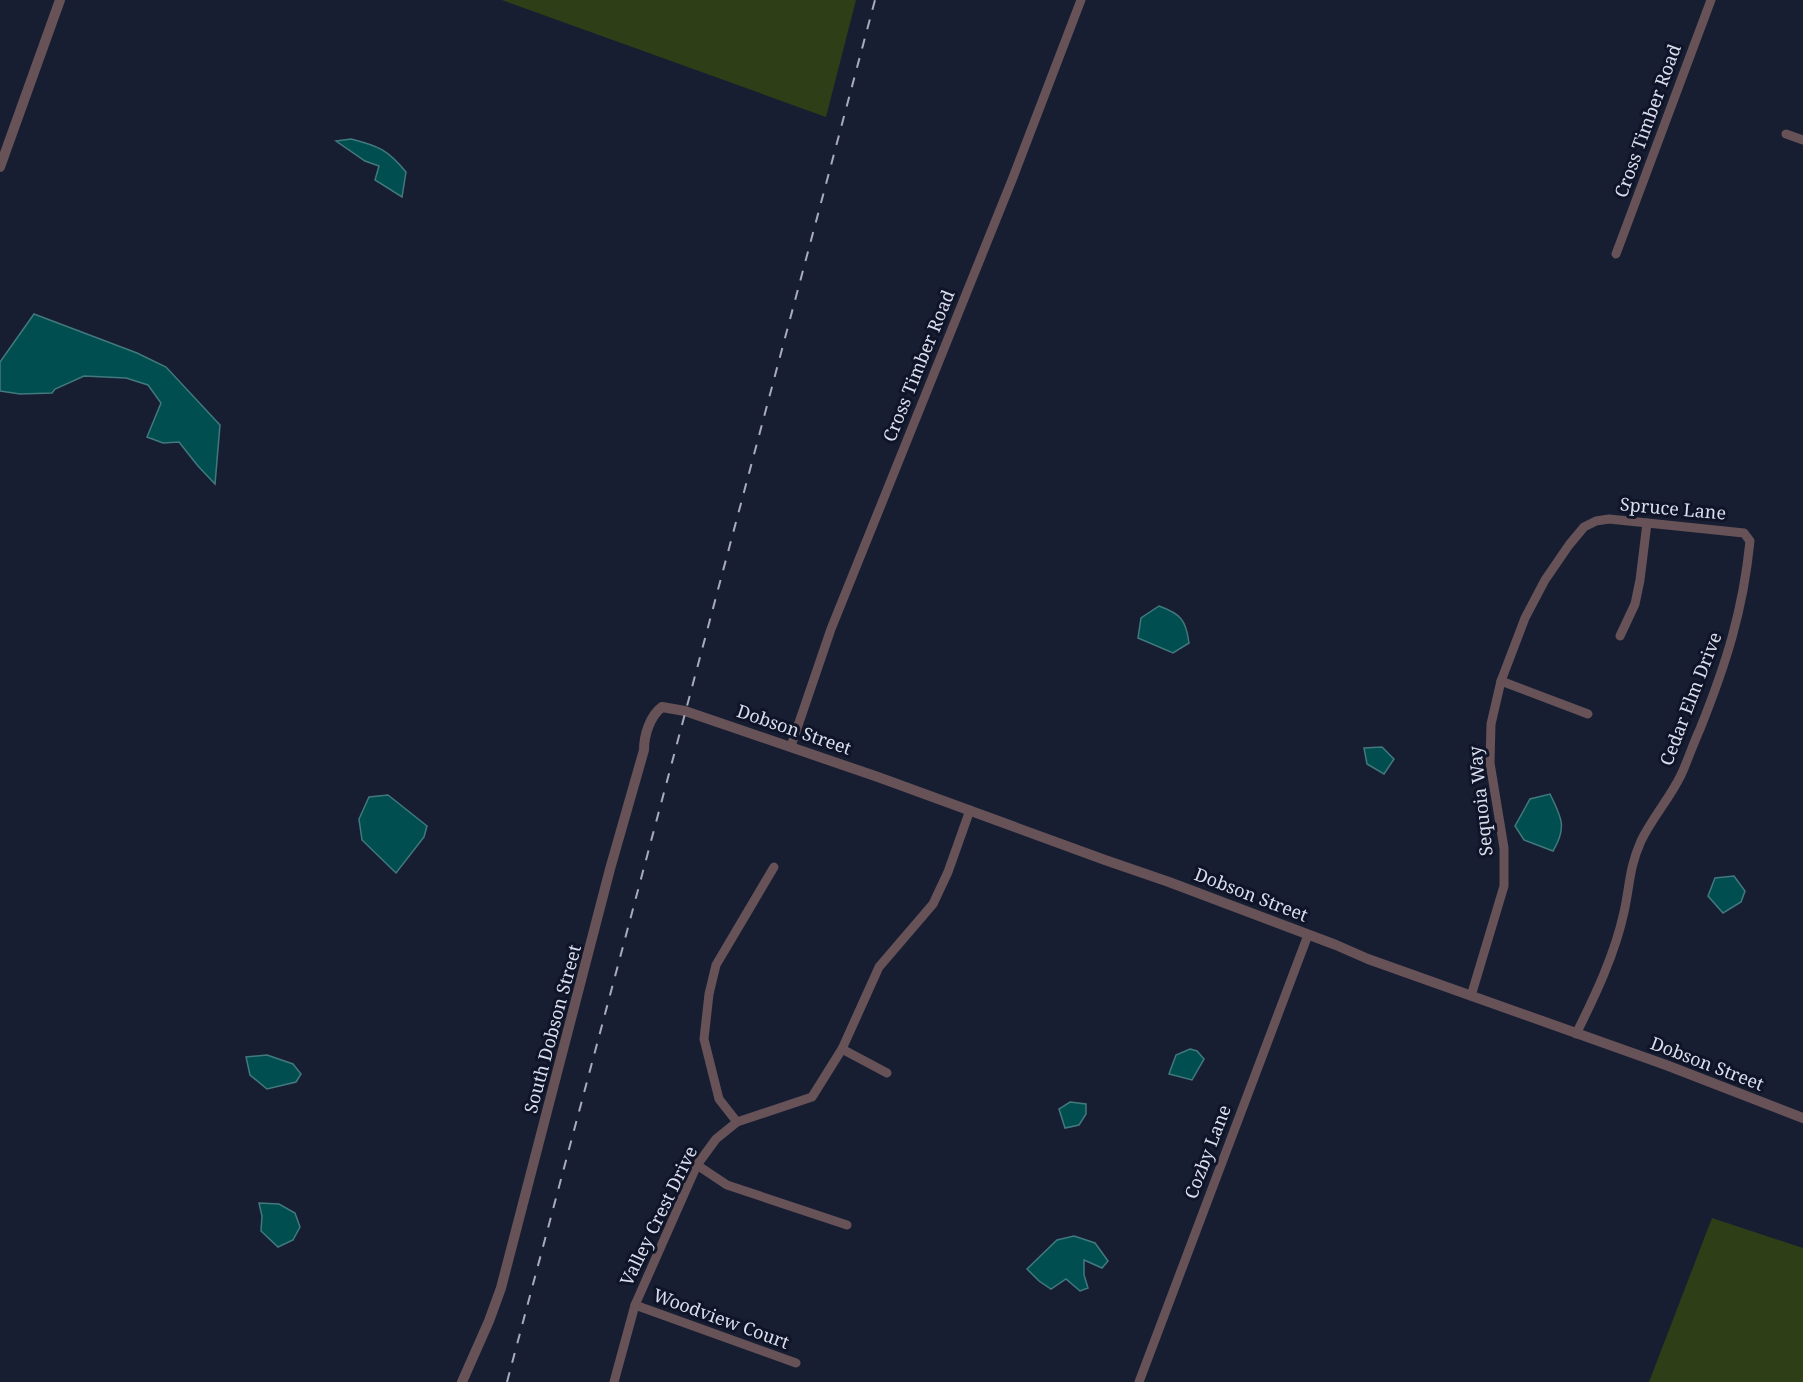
<svg xmlns="http://www.w3.org/2000/svg" width="1803" height="1382" font-family="'Noto Serif',serif">
<style>
.green{fill:#2e3e16}
.water{fill:#004e50;stroke:#41797f;stroke-width:1.5}
.lines{fill:none;stroke-linecap:round;stroke-linejoin:round}
.minor{stroke:#675257;stroke-width:9}
.tertiary{stroke:#675257;stroke-width:10}
.rail{stroke:#a7acbc;stroke-width:2;stroke-dasharray:10 10;stroke-linecap:butt}
.labels{text-anchor:middle;stroke-width:6;stroke-linejoin:round;paint-order:stroke}
.street-label{font-size:18px;fill:#d9deec;stroke:#0f1428}
</style>
<rect width="100%" height="100%" fill="#181e32"/>
<g class="green">
<path d="M502 0H856L826 117Z"/>
<path d="M1712 1218 1803 1248V1382H1649Z"/>
</g>
<g class="water">
<path d="M351 139C379 146 388 150 406 172L402 197 375 180 379 166 365 161 336 141Z"/>
<path d="M34 314 137 353 166 367 220 425 215 484 198 466 179 442 163 443 147 437 161 403 148 385 126 378 84 376 55 389 52 393 20 394 0 391V362Z"/>
<path d="M1159 606C1181 614 1186 620 1189 643L1173 653 1138 638 1141 618Z"/>
<path d="M1382 747 1394 759 1384 774 1367 764 1364 748Z"/>
<path d="M1550 794C1562 818 1567 828 1553 851L1524 840 1515 826 1530 799Z"/>
<path d="M388 795 427 826 424 837 396 873 362 840 359 819 369 797Z"/>
<path d="M1734 876 1745 891 1741 902 1723 913 1708 896 1715 878Z"/>
<path d="M1190 1049 1197 1051 1204 1059 1192 1080 1169 1074 1176 1055Z"/>
<path d="M267 1055 293 1064 301 1074 296 1082 267 1089 250 1075 246 1057Z"/>
<path d="M1070 1102 1086 1104V1114L1079 1125 1065 1128 1059 1109Z"/>
<path d="M259 1203 279 1204 295 1213 300 1227 293 1240 278 1247 261 1231 262 1216Z"/>
<path d="M1074 1236 1095 1243 1108 1261 1102 1268 1084 1260V1275L1088 1288 1080 1291 1066 1279 1051 1289 1039 1281 1027 1269 1057 1240Z"/>
</g>
<g class="lines">
<g class="minor">
<path d="M1786 134 1803 140"/>
<path d="M1616 254 1711 0"/>
<path d="M1620 636 1635 604 1640 580 1647 523"/>
<path d="M1501 681 1588 714"/>
<path d="M791 746 831 629 1012 180 1081 0"/>
<path d="M1471 996 1504 886V848L1490 763 1491 724 1501 681 1525 618 1545 580 1569 545 1584 527 1596 521 1609 519 1744 533 1750 541C1743 611 1726 664 1700 729 1693 744 1688 760 1681 775 1670 798 1652 818 1641 841 1629 868 1630 885 1624 912 1615 954 1595 996 1576 1034"/>
<path d="M842 1049 887 1073"/>
<path d="M737 1122 719 1099 704 1039 709 994 716 965 774 867"/>
<path d="M697 1165 727 1185 847 1225"/>
<path d="M635 1305 796 1363"/>
<path d="M614 1382 635 1305 697 1165 716 1139 737 1122 812 1097 842 1049 879 967 933 904 948 872 970 810"/>
<path d="M1139 1382 1308 935"/>
</g>
<g class="tertiary">
<path d="M0 167 60 0"/>
<path d="M462 1382 489 1321 501 1288 610 869 644 750C644 735 650 716 662 707L685 711 878 777 1105 860 1169 882 1336 945 1368 959 1666 1065 1803 1118"/>
</g>
<path class="rail" d="M507 1382 875 0"/>
</g>
<g class="labels">
<g class="street-label">
<text transform="translate(1648 121) rotate(-70)" y="6">Cross Timber Road</text>
<text transform="translate(919 366) rotate(-68)" y="6">Cross Timber Road</text>
<text transform="translate(1673 509) rotate(5)" y="6">Spruce Lane</text>
<text transform="translate(1691 699) rotate(-69)" y="6">Cedar Elm Drive</text>
<text transform="translate(794 730) rotate(19)" y="6">Dobson Street</text>
<text transform="translate(1481 801) rotate(-96)" y="6">Sequoia Way</text>
<text transform="translate(1251 895) rotate(21)" y="6">Dobson Street</text>
<text transform="translate(553 1029) rotate(-75)" y="6">South Dobson Street</text>
<text transform="translate(1707 1064) rotate(21)" y="6">Dobson Street</text>
<text transform="translate(1208 1152) rotate(-69)" y="6">Cozby Lane</text>
<text transform="translate(659 1216) rotate(-64)" y="6">Valley Crest Drive</text>
<text transform="translate(721 1319) rotate(20)" y="6">Woodview Court</text>
</g>
</g>
</svg>
